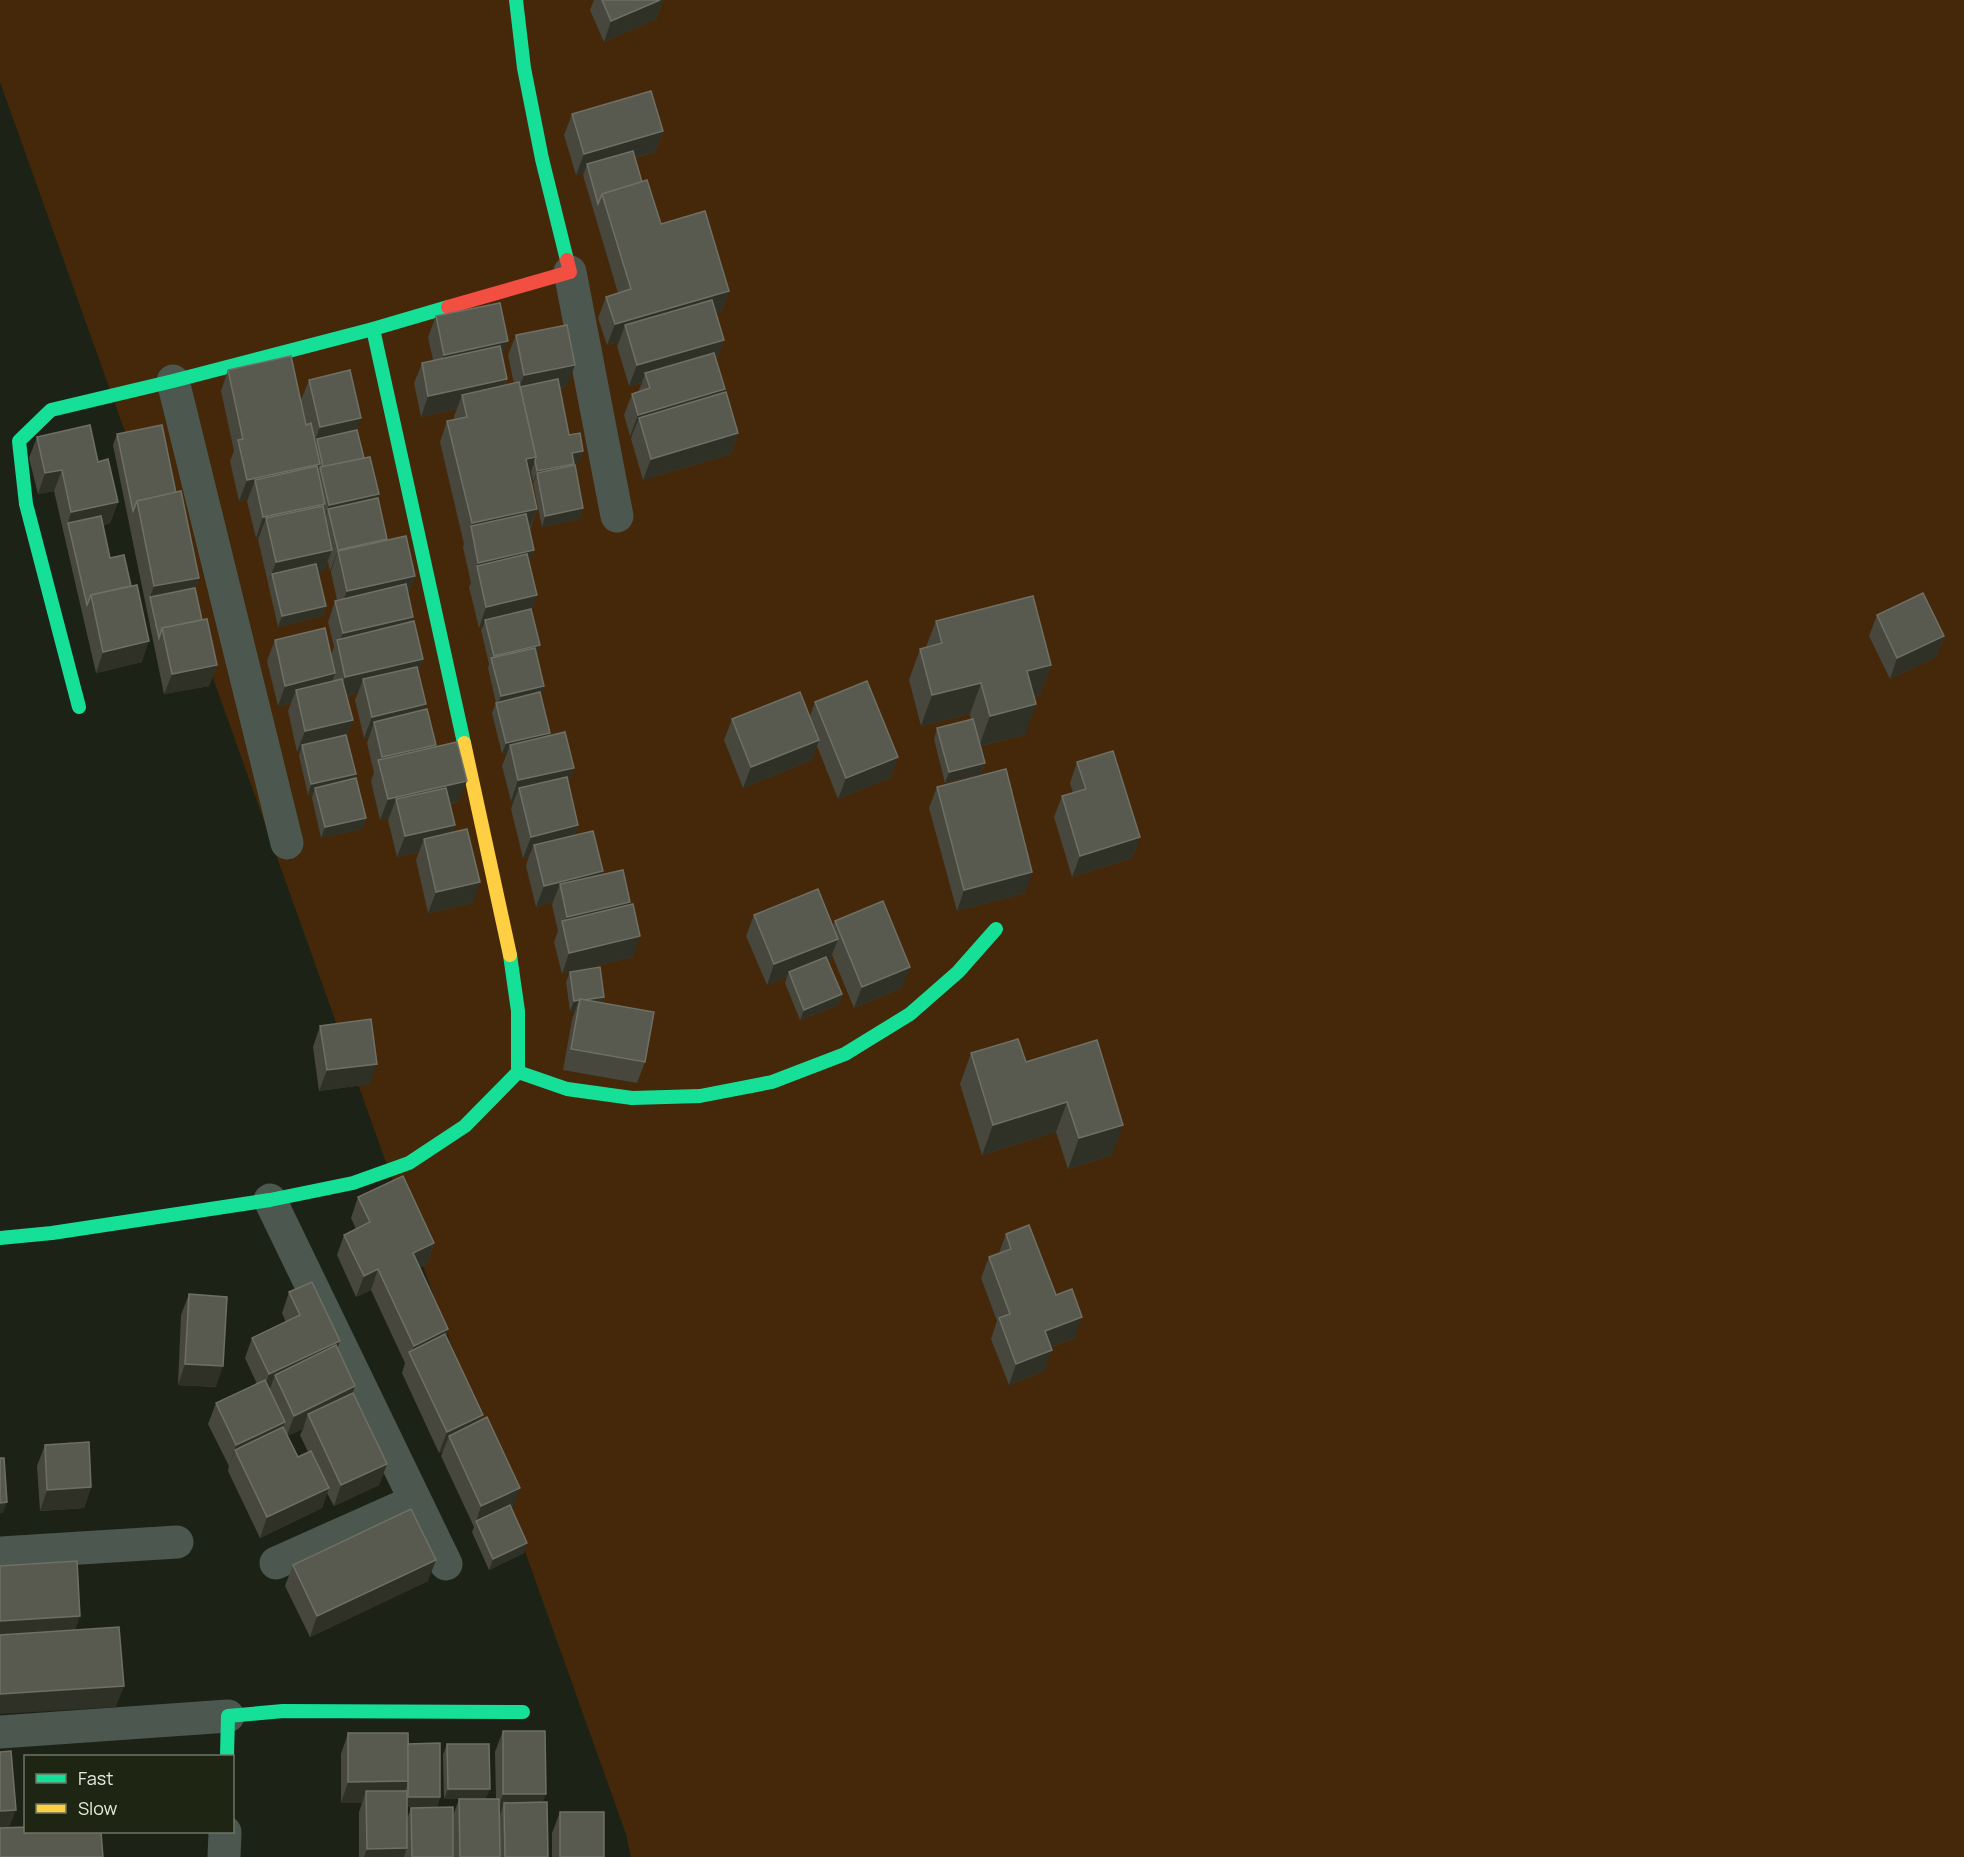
<svg xmlns="http://www.w3.org/2000/svg" width="1964" height="1857" font-family="Manrope,sans-serif">
<style>
.green{fill:#442809}
.lines{fill:none;stroke-linecap:round;stroke-linejoin:round}
.street{stroke:#4b574f;stroke-width:33}
.fast{stroke:#16e098;stroke-width:14}
.slow{stroke:#ffcf43;stroke-width:14}
.jam{stroke:#f24e42;stroke-width:14}
.wall{fill:#47473e;fill-rule:evenodd}
.shaded-wall{fill:#2f3127}
.building{fill:#58594f;stroke:#6e7066;stroke-width:1.5}
</style>
<rect width="100%" height="100%" fill="#1d2217"/>
<path class="green" d="M0 0H1964V1857H631L626 1834 0 82Z"/>
<g class="lines">
<g class="street">
<path d="M570 272 617 516"/>
<path d="M173 381 287 843"/>
<path d="M270 1200 446 1564"/>
<path d="M0 1553 177 1542"/>
<path d="M276 1563 415 1501"/>
<path d="M0 1732 228 1716"/>
<path d="M224 1857 225 1832"/>
</g>
<g class="fast">
<path d="M516 0 524 68 542 159 567 260"/>
<path d="M373 329 464 743"/>
<path d="M79 707 26 504 19 441 51 410 173 381 373 329 448 307"/>
<path d="M518 1072 567 1089 632 1098 700 1096 772 1082 845 1054 910 1014 958 972 996 929"/>
<path d="M0 1238 52 1233 270 1200 353 1183 409 1163 465 1126 518 1072V1011L510 955"/>
<path d="M227 1756 228 1716 283 1711 523 1712"/>
</g>
<path class="slow" d="M464 743 510 955"/>
<path class="jam" d="M448 307 570 272 567 260"/>
</g>
<g class="wall">
<path d="M594 0H663L656 19 604 42 590 10Z"/>
<path d="M572 114 663 131 655 152 635 158 642 182 661 224 729 291 721 312 716 313 724 340 716 361 725 389 723 392 738 433 731 454 643 480 631 439 632 435 630 436 624 415 632 394 638 392 642 383 629 386 617 346 619 342 607 345 598 318 606 297 618 293 583 175 584 173 576 175 564 135Z"/>
<path d="M436 316 503 357 507 379 505 386 514 384 508 355 516 335 567 386 560 388 569 435 583 451 579 462 574 463 573 466 583 508 579 519 542 527 533 483 534 482H533L531 472 529 475 537 509 530 530 534 550 529 563 531 612 540 645 537 654 544 686 541 695 550 733 549 736 574 768 568 784 578 825 574 836 602 874 629 905 633 957 562 974 554 942 558 931 552 905 553 902 536 907 526 866 529 856 523 858 511 809 514 800 511 801 502 766 507 753 502 754 492 713 496 703 488 668 489 664 481 630 483 627 479 628 469 587 471 583 463 547 464 544 440 442 447 421 455 420 454 416 457 409 421 417 414 383 422 363 433 360 428 337Z"/>
<path d="M228 370 306 425 301 400 309 380 356 430 364 458 377 498 387 539V540L415 576 408 594 413 617 411 622 423 659 418 672 423 710 436 745 435 747 459 801 450 804 455 825 452 833 473 903 428 913 416 860 419 852 397 857 388 820 389 818 380 820 371 781 374 773 367 743 369 737 364 738 355 700 358 693 347 696V736L356 774 354 778 366 818 362 829 321 838 312 798 313 794 308 795 299 756 300 751 297 752 288 711 291 703 278 706 267 661 275 640 331 655 334 647 328 622 335 601 337 600 331 572V571H330L328 561 324 571 318 572 326 606 322 616 278 627 258 539 259 537 256 538 247 501 248 499 239 501 230 461 234 451 221 391Z"/>
<path d="M117 434 176 493 199 578 195 588 202 620 217 665 209 686 164 694 113 445Z"/>
<path d="M37 437 98 462 118 502 110 523 103 525 110 558 142 662 96 673 54 491 38 494 29 458Z"/>
<path d="M1877 615 1944 636 1936 657 1890 679 1869 636Z"/>
<path d="M936 621 1051 665 1040 695 1034 697 1025 735 980 746 985 763 981 774 945 783 934 739 937 728 971 720 970 714 921 726 909 680 920 649 926 647Z"/>
<path d="M815 702 898 757 890 778 838 799 817 746 812 760 743 788 724 740 732 719 810 716Z"/>
<path d="M1077 762 1140 837 1132 858 1072 877 1054 817 1062 796 1073 793 1070 783Z"/>
<path d="M937 787 1025 893 957 911 929 808Z"/>
<path d="M754 915 833 926 835 921 902 988 854 1008 832 955 830 960 827 961 842 994 838 1005 800 1020 785 983 787 977 767 985 746 936Z"/>
<path d="M570 972 604 997 602 1003 645 1062 637 1083 563 1070 572 1020 575 1011H570L566 982Z"/>
<path d="M320 1026 370 1084 319 1091 313 1047Z"/>
<path d="M1097 1040 1112 1155 1068 1169 1056 1132 982 1155 960 1084 971 1053 1026 1062Z"/>
<path d="M358 1197 434 1243 427 1264 419 1268 448 1329 446 1336 483 1415 481 1420 513 1509H512L524 1553 489 1570 472 1532 474 1527 441 1456 443 1451 439 1453 402 1373 405 1363 371 1290 356 1297 337 1255 344 1235 356 1229 351 1218Z"/>
<path d="M1006 1234 1056 1295 1075 1338 1051 1347 1044 1371 1009 1385 991 1339 997 1321 981 1278 989 1257 999 1253Z"/>
<path d="M289 1292 340 1341 337 1348 353 1393 387 1464 379 1485 334 1506 327 1493 322 1508 260 1538 228 1471 229 1466 208 1424 216 1403 257 1384 245 1358 252 1338 286 1322 282 1313ZM303 1429 300 1435 308 1452 298 1457 287 1436Z"/>
<path d="M189 1294 216 1387 178 1385 181 1315Z"/>
<path d="M45 1445 91 1487 84 1508 40 1511 37 1466Z"/>
<path d="M293 1565 428 1581 310 1637 285 1586Z"/>
<path d="M503 1731 543 1802 548 1857H359V1812L362 1803H341V1754L348 1733 408 1744 440 1797 437 1807H407V1819L411 1808 453 1816 459 1799H444L443 1755 447 1744 486 1799H496L495 1752Z"/>
<path d="M560 1812 604 1857H552V1833Z"/>
</g>
<g class="shaded-wall">
<path d="M660 0H663L656 19 604 42 611 21Z"/>
<path d="M663 131 655 152 589 171 587 164 584 173 576 175 584 154Z"/>
<path d="M729 291 721 312 629 339 625 325 619 342 607 345 615 324Z"/>
<path d="M724 340 716 361 645 373 642 383 629 386 637 365Z"/>
<path d="M508 341 501 362 436 376 444 355Z"/>
<path d="M575 365 567 386 516 396 524 375Z"/>
<path d="M507 379 500 400 462 395 457 409 421 417 428 396Z"/>
<path d="M725 389 717 410 639 418 632 435 630 436 638 415Z"/>
<path d="M361 418 353 439H317L313 448H312L320 427Z"/>
<path d="M738 433 731 454 643 480 651 459Z"/>
<path d="M583 451 579 462 569 464 572 453Z"/>
<path d="M536 457 529 478 526 459Z"/>
<path d="M320 464 313 485 255 480 248 499 239 501 247 480Z"/>
<path d="M574 464 570 475 537 473 534 482H533L537 471Z"/>
<path d="M62 470 54 491 38 494 45 473Z"/>
<path d="M379 494 371 514 328 509 322 525 321 526 329 505Z"/>
<path d="M118 502 110 523 70 532 68 523 71 512Z"/>
<path d="M325 504 317 524 266 518 259 537 256 538 263 517Z"/>
<path d="M583 508 579 519 542 527 545 516Z"/>
<path d="M537 509 529 530 471 526 464 544 472 523Z"/>
<path d="M387 539 380 560 338 551 331 571H330L338 550Z"/>
<path d="M332 550 324 571 274 582 272 574 268 583 276 562Z"/>
<path d="M534 550 526 571 477 567 478 563Z"/>
<path d="M415 576 407 597 339 612 347 591Z"/>
<path d="M199 578 191 598 150 597 154 586Z"/>
<path d="M537 595 530 616 485 620 483 627 479 628 486 607Z"/>
<path d="M326 606 322 616 278 627 282 616Z"/>
<path d="M413 617 406 638 338 647 343 633Z"/>
<path d="M1944 636 1936 657 1890 679 1897 658Z"/>
<path d="M149 641 142 662 96 673 103 652Z"/>
<path d="M540 645 536 656 492 660 494 656Z"/>
<path d="M423 659 415 680 363 679 358 693 337 698 345 677Z"/>
<path d="M217 665 209 686 164 694 172 674Z"/>
<path d="M1051 665 1040 695 1015 701 1027 671Z"/>
<path d="M335 673 328 694 296 690 291 703 278 706 285 686Z"/>
<path d="M981 683 970 714 921 726 932 695Z"/>
<path d="M544 686 541 697 497 706 501 696Z"/>
<path d="M426 704 418 725 374 722 369 737 364 738 372 717Z"/>
<path d="M1036 704 1025 735 979 746 990 716Z"/>
<path d="M353 720 345 741 302 745 300 751 297 752 305 731Z"/>
<path d="M550 733 546 743 510 745 507 753 502 754 506 743Z"/>
<path d="M819 740 812 760 743 788 751 767Z"/>
<path d="M436 745 428 766 379 764 382 757Z"/>
<path d="M898 757 890 778 838 799 846 778Z"/>
<path d="M985 763 981 774 945 783 949 772Z"/>
<path d="M574 768 567 788H519L514 800 511 801 518 780Z"/>
<path d="M356 774 352 785 315 788 313 794 308 795 311 784Z"/>
<path d="M467 781 459 801 400 815 396 799 389 818 380 820 388 799Z"/>
<path d="M366 818 362 829 321 838 325 827Z"/>
<path d="M455 825 447 846 424 839 419 852 397 857 405 836Z"/>
<path d="M578 825 570 846 534 845 529 856 523 858 531 837Z"/>
<path d="M1140 837 1132 858 1072 877 1080 856Z"/>
<path d="M603 871 595 892 560 884 553 902 536 907 544 886Z"/>
<path d="M1032 872 1025 893 957 911 964 890Z"/>
<path d="M480 882 473 903 428 913 436 892Z"/>
<path d="M630 902 622 923 563 928 567 917Z"/>
<path d="M640 936 633 957 562 974 569 953Z"/>
<path d="M838 939 830 960 790 976 789 972 787 977 767 985 774 964Z"/>
<path d="M910 967 902 988 854 1008 862 987Z"/>
<path d="M842 994 838 1005 800 1020 804 1010Z"/>
<path d="M604 997 601 1007 579 1000Z"/>
<path d="M579 1000 575 1011H570L574 1001Z"/>
<path d="M377 1064 370 1084 319 1091 327 1070Z"/>
<path d="M1067 1102 1056 1132 982 1155 993 1125Z"/>
<path d="M1123 1125 1112 1155 1068 1169 1079 1138Z"/>
<path d="M434 1243 427 1264 405 1274 413 1253Z"/>
<path d="M378 1269 371 1290 356 1297 364 1276Z"/>
<path d="M1082 1317 1075 1338 1037 1352 1045 1331Z"/>
<path d="M448 1329 441 1350 411 1355 414 1346Z"/>
<path d="M340 1341 332 1362 275 1375 269 1392 262 1395 269 1374Z"/>
<path d="M1052 1350 1044 1371 1009 1385 1016 1364Z"/>
<path d="M185 1364 223 1366 216 1387 178 1385Z"/>
<path d="M355 1386 348 1407 308 1414 303 1429 287 1436 294 1416Z"/>
<path d="M483 1415 475 1436H449L443 1451 439 1453 447 1432Z"/>
<path d="M285 1422 278 1443 235 1450 229 1466 236 1445Z"/>
<path d="M387 1464 379 1485 334 1506 341 1485Z"/>
<path d="M91 1487 84 1508 40 1511 47 1490Z"/>
<path d="M329 1488 322 1508 260 1538 267 1517Z"/>
<path d="M520 1488 513 1509 477 1525 476 1522 481 1506Z"/>
<path d="M7 1502 3 1513H0V1503Z"/>
<path d="M527 1543 524 1553 489 1570 493 1559Z"/>
<path d="M436 1560 428 1581 310 1637 317 1616Z"/>
<path d="M80 1616 73 1637 0 1641V1621Z"/>
<path d="M124 1686 116 1707 0 1714V1694Z"/>
<path d="M409 1781 401 1802 366 1791 362 1803H341L348 1782Z"/>
<path d="M448 1789H490L486 1799H444Z"/>
<path d="M503 1794H546L538 1815 504 1803 500 1815H496Z"/>
<path d="M408 1797H440L437 1807H404Z"/>
<path d="M16 1810 8 1831H0V1811Z"/>
<path d="M407 1848 404 1857H364L367 1849Z"/>
</g>
<g class="building">
<path d="M602 0H660L611 21Z"/>
<path d="M651 91 663 131 584 154 572 114Z"/>
<path d="M633 151 642 182 602 194 598 204 587 164Z"/>
<path d="M647 180 661 224 705 211 729 291 615 324 606 297 631 289 602 194Z"/>
<path d="M712 300 724 340 637 365 625 325Z"/>
<path d="M500 303 508 341 444 355 436 316Z"/>
<path d="M567 325 575 365 524 375 516 335Z"/>
<path d="M500 346 507 379 428 396 422 363Z"/>
<path d="M714 353 725 389 638 415 632 394 650 388 645 373Z"/>
<path d="M291 356 306 425 311 423 320 464 247 480 238 440 243 439 228 370Z"/>
<path d="M350 370 361 418 320 427 309 380Z"/>
<path d="M558 379 569 435 580 433 583 451 572 453 574 464 537 471 535 461 536 457 520 387Z"/>
<path d="M519 382 536 457 526 459 537 509 472 523 447 421 467 417 462 395Z"/>
<path d="M726 392 738 433 651 459 639 418Z"/>
<path d="M90 425 98 462 108 459 118 502 71 512 62 470 45 473 37 437Z"/>
<path d="M162 425 176 493 137 501 133 511 117 434Z"/>
<path d="M357 430 364 458 323 467 317 439Z"/>
<path d="M370 457 379 494 329 505 320 467Z"/>
<path d="M575 465 583 508 545 516 537 473Z"/>
<path d="M317 466 325 504 263 517 255 480Z"/>
<path d="M181 491 199 578 154 586 137 501Z"/>
<path d="M378 498 387 539 338 550 328 509Z"/>
<path d="M323 506 332 550 276 562 266 518Z"/>
<path d="M526 514 534 550 478 563 471 526Z"/>
<path d="M101 516 110 558 124 555 131 586 91 595 87 605 68 523Z"/>
<path d="M406 536 415 576 347 591 338 551Z"/>
<path d="M527 554 537 595 486 607 477 566Z"/>
<path d="M316 564 326 606 282 616 272 574Z"/>
<path d="M406 584 413 617 343 633 335 601Z"/>
<path d="M137 585 149 641 103 652 91 595Z"/>
<path d="M195 588 202 620 162 628 159 638 150 597Z"/>
<path d="M1923 593 1944 636 1897 658 1877 615Z"/>
<path d="M1033 596 1051 665 1027 671 1036 704 990 716 981 683 932 695 920 649 942 643 936 621Z"/>
<path d="M531 609 540 645 494 656 485 620Z"/>
<path d="M207 619 217 665 172 674 162 628Z"/>
<path d="M414 621 423 659 345 677 337 640Z"/>
<path d="M325 628 335 673 285 686 275 640Z"/>
<path d="M535 648 544 686 501 696 491 658Z"/>
<path d="M417 667 426 704 372 717 363 679Z"/>
<path d="M342 679 353 720 305 731 296 690Z"/>
<path d="M867 681 898 757 846 778 815 702Z"/>
<path d="M540 692 550 733 506 743 496 703Z"/>
<path d="M800 692 819 740 751 767 732 719Z"/>
<path d="M427 709 436 745 382 757 374 722Z"/>
<path d="M973 719 985 763 949 772 937 728Z"/>
<path d="M565 732 574 768 518 780 510 745Z"/>
<path d="M346 735 356 774 311 784 302 745Z"/>
<path d="M457 742 467 781 388 799 378 760Z"/>
<path d="M1113 751 1140 837 1080 856 1062 796 1086 789 1077 762Z"/>
<path d="M1006 769 1032 872 964 890 937 787Z"/>
<path d="M567 777 578 825 531 837 519 788Z"/>
<path d="M356 778 366 818 325 827 315 788Z"/>
<path d="M446 788 455 825 405 836 396 799Z"/>
<path d="M467 829 480 882 436 892 424 839Z"/>
<path d="M593 831 603 871 544 886 534 845Z"/>
<path d="M623 870 630 902 567 917 560 884Z"/>
<path d="M818 889 838 939 774 964 754 915Z"/>
<path d="M883 901 910 967 862 987 835 921Z"/>
<path d="M633 904 640 936 569 953 562 921Z"/>
<path d="M826 957 842 994 804 1010 789 972Z"/>
<path d="M600 967 604 997 583 1000 580 999 579 1000 574 1001 570 972Z"/>
<path d="M580 999 654 1012 645 1062 571 1049Z"/>
<path d="M371 1019 377 1064 327 1070 320 1026Z"/>
<path d="M1018 1039 1026 1062 1097 1040 1123 1125 1079 1138 1067 1102 993 1125 971 1053Z"/>
<path d="M403 1176 434 1243 413 1253 448 1329 414 1346 378 1269 364 1276 344 1235 370 1222 358 1197Z"/>
<path d="M1029 1225 1056 1295 1072 1289 1082 1317 1045 1331 1052 1350 1016 1364 999 1318 1010 1314 989 1257 1011 1249 1006 1234Z"/>
<path d="M312 1282 340 1341 269 1374 252 1338 300 1315 289 1292Z"/>
<path d="M189 1294 227 1297 223 1366 185 1364Z"/>
<path d="M445 1334 483 1415 447 1432 409 1352Z"/>
<path d="M336 1345 355 1386 294 1416 275 1375Z"/>
<path d="M265 1380 285 1422 236 1445 216 1403Z"/>
<path d="M353 1393 387 1464 341 1485 308 1414Z"/>
<path d="M487 1417 520 1488 481 1506 449 1436Z"/>
<path d="M283 1427 298 1457 311 1451 329 1488 267 1517 235 1450Z"/>
<path d="M89 1442 91 1487 47 1490 45 1445Z"/>
<path d="M0 1458H4L7 1502 0 1503Z"/>
<path d="M510 1505 527 1543 493 1559 476 1521Z"/>
<path d="M411 1509 436 1560 317 1616 293 1565Z"/>
<path d="M77 1561 80 1616 0 1621V1566Z"/>
<path d="M119 1627 124 1686 0 1694V1635Z"/>
<path d="M503 1731H545L546 1794H503Z"/>
<path d="M348 1733H408L409 1781 348 1782Z"/>
<path d="M440 1743V1797H408V1744Z"/>
<path d="M447 1744H489L490 1789H448Z"/>
<path d="M11 1751 16 1810 0 1811V1752Z"/>
<path d="M366 1791H407V1848L367 1849Z"/>
<path d="M459 1799H499L500 1857H460Z"/>
<path d="M547 1802 548 1857H505L504 1803Z"/>
<path d="M453 1807V1857H412L411 1808Z"/>
<rect x="560" y="1812" width="44" height="45"/>
<path d="M26 1827V1832H101L103 1857H0V1828Z"/>
</g>
<rect x="24" y="1755" width="210" height="78" fill="#1e2613" stroke="#6e7565" stroke-width="1.5"/>
<rect x="36" y="1774" width="30" height="9" fill="#16e098" stroke="#6e7565" stroke-width="1.5"/>
<text x="78" y="1785" font-size="18" fill="#e6ebdf">Fast</text>
<rect x="36" y="1804" width="30" height="9" fill="#ffcf43" stroke="#6e7565" stroke-width="1.5"/>
<text x="78" y="1815" font-size="18" fill="#e6ebdf">Slow</text>
</svg>
